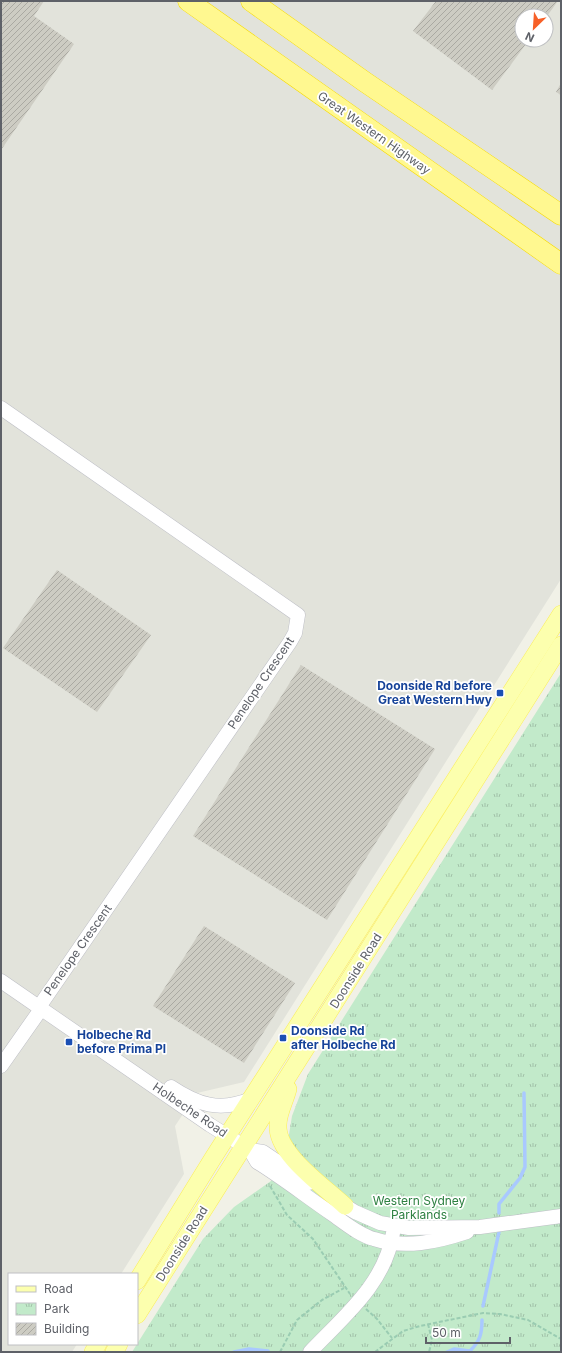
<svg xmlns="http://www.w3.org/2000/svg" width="562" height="1353" font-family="Inter,sans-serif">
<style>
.industrial{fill:#e2e3db;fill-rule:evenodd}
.park{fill:url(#park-tufts)}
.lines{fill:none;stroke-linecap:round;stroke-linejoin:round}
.stream{stroke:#a9c9ff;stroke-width:3.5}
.building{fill:url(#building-hatch)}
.minor-casing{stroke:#bebfc6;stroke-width:15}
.major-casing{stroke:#fcee55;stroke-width:18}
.highway-casing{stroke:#f8db00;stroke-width:21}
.path{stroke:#9accb2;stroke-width:2;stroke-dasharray:4 2;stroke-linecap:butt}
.minor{stroke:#fff;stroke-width:14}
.major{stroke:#fcffae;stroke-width:17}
.highway{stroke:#fff890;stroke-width:20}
.transit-dot{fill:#1a4fb4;stroke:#fff;stroke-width:1.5}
.labels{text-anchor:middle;stroke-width:3.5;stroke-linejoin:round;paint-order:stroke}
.street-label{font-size:12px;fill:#5e6168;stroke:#fff}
.transit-label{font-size:12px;font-weight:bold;fill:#164399;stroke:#fff;text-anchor:start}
.park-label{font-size:12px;fill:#2d8041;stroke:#fff}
</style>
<defs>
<pattern id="park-tufts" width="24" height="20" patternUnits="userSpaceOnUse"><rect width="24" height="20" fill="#c2eaca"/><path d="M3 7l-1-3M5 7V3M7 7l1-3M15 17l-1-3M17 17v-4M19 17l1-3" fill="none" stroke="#a1c1a8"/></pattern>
<pattern id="building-hatch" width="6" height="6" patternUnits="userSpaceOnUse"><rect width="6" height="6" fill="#cdccc3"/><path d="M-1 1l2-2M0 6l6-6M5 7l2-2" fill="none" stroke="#aaa9a2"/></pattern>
</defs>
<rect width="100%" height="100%" fill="#f1f1e7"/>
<path class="industrial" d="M1 1H561V579L244 1082 197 1093 175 1126 184 1174 121 1274H9V1344H77L72 1352H1ZM522 16H546V40H522Z"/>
<path class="park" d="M561 673V1352H132L203 1239 234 1207 271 1181 285 1159 292 1116 308 1074Z"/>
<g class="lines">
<g class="stream">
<path d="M499 1213V1204L520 1178 525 1167 524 1093"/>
<path d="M483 1306 499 1232"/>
<path d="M234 1352 249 1349 268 1351"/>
<path d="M447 1352 454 1349 470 1351C480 1341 482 1334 482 1320"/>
</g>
</g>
<g class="building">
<path d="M1 1H44L34 16 74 44 1 150Z"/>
<path d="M436 1H558L547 16H522V40H529L492 90 413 31Z"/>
<path d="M561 83V95L556 92Z"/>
<path d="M57 570 151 635 97 712 3 648Z"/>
<path d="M301 665 435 749 327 920 193 836Z"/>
<path d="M204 926 295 983 244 1063 153 1006Z"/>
</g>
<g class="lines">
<defs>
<g id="minor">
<path d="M1 408 298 615 295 633 290 642 39 1007"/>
<path d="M1 981 210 1125 250 1150 263 1152 309 1183"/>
<path d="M1 1066 41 1009"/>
<path d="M171 1087C198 1105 220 1112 251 1099"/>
<path d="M250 1150 257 1162C283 1178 307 1197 332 1214 345 1223 359 1235 374 1239 405 1249 437 1242 467 1232"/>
<path d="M337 1201 355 1212 380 1223 409 1228 480 1227 561 1216"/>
<path d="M310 1352C343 1317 385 1284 393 1233"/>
</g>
<g id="major">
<path d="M288 1089C285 1101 278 1113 278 1125 276 1154 325 1187 345 1206"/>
<path d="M137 1281 213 1158 561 614"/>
<path d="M137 1315 561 645"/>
<path d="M93 1352 98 1344"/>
<path d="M114 1352 119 1344"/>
</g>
<g id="highway">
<path d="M188 1 561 264"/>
<path d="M251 1 365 82 561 215"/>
</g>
</defs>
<use href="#minor" class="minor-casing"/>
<use href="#major" class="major-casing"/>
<use href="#highway" class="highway-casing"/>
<g class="path">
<path d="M270 1186 287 1215 313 1239 350 1294"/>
<path d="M366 1309 377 1319 392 1338"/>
<path d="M428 1324 432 1340 429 1352"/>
<path d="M280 1352 297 1320 322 1300 344 1288"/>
<path d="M375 1352 403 1331 420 1326 483 1313 500 1314 528 1320 561 1339"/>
</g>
<use href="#minor" class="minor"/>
<use href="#major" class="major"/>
<use href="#highway" class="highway"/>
</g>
<g class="transit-dot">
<rect x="496" y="689" width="8" height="8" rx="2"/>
<rect x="279" y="1034" width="8" height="8" rx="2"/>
<rect x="65" y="1038" width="8" height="8" rx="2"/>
</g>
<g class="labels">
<g class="street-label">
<text transform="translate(374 133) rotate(35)" y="4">Great Western Highway</text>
<text transform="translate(261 683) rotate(-56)" y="4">Penelope Crescent</text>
<text transform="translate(78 950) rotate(-55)" y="4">Penelope Crescent</text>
<text transform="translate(356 971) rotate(-58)" y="4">Doonside Road</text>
<text transform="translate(190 1110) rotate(34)" y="4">Holbeche Road</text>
<text transform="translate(182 1244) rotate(-58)" y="4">Doonside Road</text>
</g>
<g class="transit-label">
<text x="492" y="690" text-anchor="end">Doonside Rd before<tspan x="492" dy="14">Great Western Hwy</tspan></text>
<text x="291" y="1035">Doonside Rd<tspan x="291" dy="14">after Holbeche Rd</tspan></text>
<text x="77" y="1039">Holbeche Rd<tspan x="77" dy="14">before Prima Pl</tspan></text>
</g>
<g class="park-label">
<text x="419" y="1205">Western Sydney<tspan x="419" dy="14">Parklands</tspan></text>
</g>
</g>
<rect width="562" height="1353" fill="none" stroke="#5e6168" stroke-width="4"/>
<rect x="8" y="1273" width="130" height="72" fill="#ffffff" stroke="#bfc0c3"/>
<rect x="16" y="1286" width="20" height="6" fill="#fcffae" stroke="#bfc0c3"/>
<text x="44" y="1293" font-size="12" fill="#5e6168">Road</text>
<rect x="16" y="1303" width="20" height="12" fill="url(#park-tufts)" stroke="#bfc0c3"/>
<text x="44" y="1313" font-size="12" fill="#5e6168">Park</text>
<rect x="16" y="1323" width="20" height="12" fill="url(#building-hatch)" stroke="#bfc0c3"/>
<text x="44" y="1333" font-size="12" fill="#5e6168">Building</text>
<g transform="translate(534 28) rotate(205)"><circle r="19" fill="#ffffff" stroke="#bfc0c3"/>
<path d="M0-3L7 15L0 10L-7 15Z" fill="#f76028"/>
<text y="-6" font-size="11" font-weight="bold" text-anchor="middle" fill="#5e6168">N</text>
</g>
<path d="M426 1337v6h84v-6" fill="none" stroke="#5e6168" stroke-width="2"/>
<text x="432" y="1337" font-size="12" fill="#5e6168" stroke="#ffffff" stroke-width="3" paint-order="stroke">50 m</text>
</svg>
